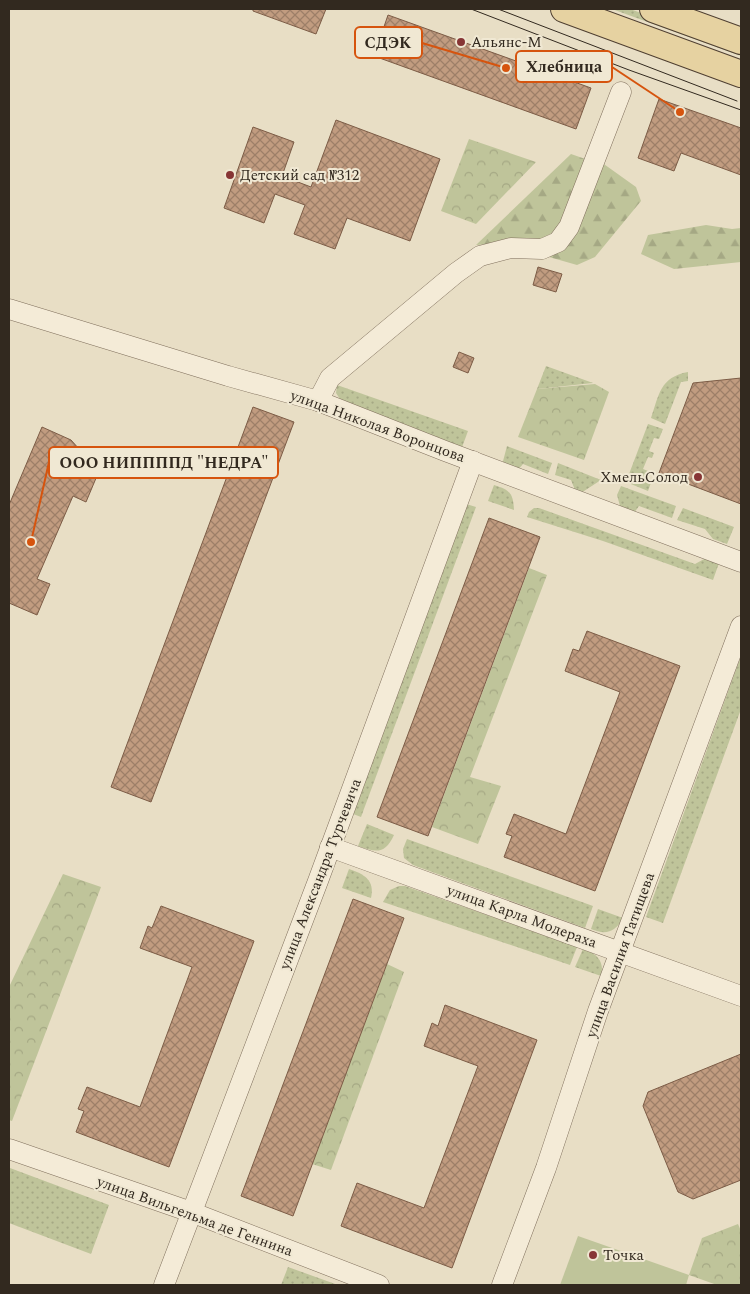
<svg xmlns="http://www.w3.org/2000/svg" width="750" height="1294" font-family="Spectral,serif">
<style>
.grass{fill:url(#grass-dots)}
.forest{fill:url(#forest-firs)}
.park{fill:url(#park-crowns)}
.garden{fill:#bfc49a}
.building{fill:url(#building-cross-hatch);stroke:#7c5c46}
.lines{fill:none;stroke-linecap:round;stroke-linejoin:round}
.minor-casing{stroke:#80705d;stroke-width:21}
.major-casing{stroke:#4f3f31;stroke-width:28}
.minor{stroke:#f4ebd7;stroke-width:20}
.major{stroke:#e6d2a1;stroke-width:26}
.tram{stroke:#32291f;stroke-width:1}
.poi-dot{fill:#873535;stroke:#f0e8d3;stroke-width:2}
.labels{text-anchor:middle;stroke-width:4;stroke-linejoin:round;paint-order:stroke}
.poi-label{font-size:15px;fill:#32291f;stroke:#f0e8d3;text-anchor:start}
.street-label{font-size:15px;fill:#32291f;stroke:#f0e8d3}
.leader{fill:none;stroke:#d6540e;stroke-width:2}
.callout-dot{fill:#d6540e;stroke:#f0e8d3;stroke-width:2}
.callout{fill:#f0e8d3;stroke:#d6540e;stroke-width:2}
.callout-label{font-size:16px;text-anchor:middle;font-weight:bold;fill:#32291f}
</style>
<defs>
<pattern id="grass-dots" width="8" height="8" patternUnits="userSpaceOnUse" patternTransform="scale(1.25)"><rect width="8" height="8" fill="#bfc49a"/><path d="M2 2h.1M6 6h.1" fill="none" stroke="#a5a884" stroke-width="1.8" stroke-linecap="round"/></pattern>
<pattern id="forest-firs" width="22" height="20" patternUnits="userSpaceOnUse" patternTransform="scale(1.25)"><rect width="22" height="20" fill="#bfc49a"/><path d="M5 1l3.5 6h-7zM16 11l3.5 6h-7z" fill="#a5a884"/></pattern>
<pattern id="park-crowns" width="20" height="18" patternUnits="userSpaceOnUse" patternTransform="scale(1.25)"><rect width="20" height="18" fill="#bfc49a"/><path d="M2 6a3 3 0 1 1 6 0M12 15a3 3 0 1 1 6 0" fill="none" stroke="#a5a884"/></pattern>
<pattern id="building-cross-hatch" width="8" height="8" patternUnits="userSpaceOnUse" patternTransform="scale(1.25)"><rect width="8" height="8" fill="#c19c80"/><path d="M0 0l8 8M0 8l8-8" fill="none" stroke="#9d7f68"/></pattern>
</defs>
<rect width="100%" height="100%" fill="#e8dec5"/>
<g class="grass">
<path d="M612 9H630L741 49V56Z"/>
<path d="M546 366 593 383 537 389Z"/>
<path d="M688 372V381L681 382 665 424 651 418C659 395 660 377 688 372Z"/>
<path d="M337 385 468 431 461 450 340 399 336 393Z"/>
<path d="M648 424 663 429 659 439 654 438 649 451 654 453 652 458 648 457 643 469 648 471 646 478 652 480 648 491 626 482Z"/>
<path d="M507 446 552 463 548 474 523 464 517 471 502 465Z"/>
<path d="M558 463 601 480 581 493 575 490 571 480 555 475Z"/>
<path d="M494 485C510 490 513 493 514 510L488 501Z"/>
<path d="M621 486 676 506 672 518 639 506 634 513 620 506 617 495Z"/>
<path d="M463 503 476 507 361 817 348 812Z"/>
<path d="M534 508H539L695 564 706 558 719 563 713 580 603 541 527 517 529 512Z"/>
<path d="M683 508 734 527 727 544 713 539 705 529 677 520Z"/>
<path d="M741 656V709L663 923 646 917Z"/>
<path d="M367 824 394 835C385 854 377 853 358 846Z"/>
<path d="M407 839 593 906 585 928 413 865 404 858 403 849Z"/>
<path d="M349 869C364 874 375 880 371 898L342 888Z"/>
<path d="M399 886H405L577 947 570 965 383 902 390 890Z"/>
<path d="M598 909 623 918C615 933 605 935 591 929Z"/>
<path d="M583 949C596 953 605 961 601 976L575 967Z"/>
<path d="M10 1168 109 1205 91 1254 9 1223V1173Z"/>
<path d="M288 1267 338 1285H281Z"/>
</g>
<g class="forest">
<path d="M571 154 591 161 563 228 538 240 476 245Z"/>
<path d="M601 162 636 187 641 201 595 257 577 265 542 255Z"/>
<path d="M706 225 732 229 741 228V262L674 269 641 254 648 235Z"/>
</g>
<g class="park">
<path d="M469 139 536 162 476 224 441 211Z"/>
<path d="M595 384 609 392 584 460 518 437 537 389Z"/>
<path d="M529 568 547 575 470 777 501 786 478 844 432 827Z"/>
<path d="M63 874 101 887 12 1121 9 1120V987Z"/>
<path d="M387 964 404 972 331 1170 312 1164Z"/>
<path d="M738 1224 741 1231V1285H717L689 1275 702 1238Z"/>
</g>
<path class="garden" d="M578 1236 689 1275 686 1285H560Z"/>
<g class="building">
<path d="M253 9H326L316 34 253 11Z"/>
<path d="M388 15 591 88 576 129 374 56Z"/>
<path d="M659 99 741 128V175L681 153 674 171 638 158Z"/>
<path d="M336 120 440 159 410 241 347 218 335 249 294 234 305 205 275 194 264 223 224 208 253 127 294 142 282 176 311 187Z"/>
<path d="M538 267 562 274 556 292 533 285Z"/>
<path d="M459 352 474 358 468 373 453 367Z"/>
<path d="M741 378V504L659 473 693 383Z"/>
<path d="M253 407 294 422 151 802 111 787Z"/>
<path d="M42 427 71 440 80 450 83 464 99 471 86 502 73 496 37 579 50 584 37 615 9 603V505Z"/>
<path d="M489 518 540 537 428 836 377 817Z"/>
<path d="M587 631 680 666 595 891 504 857 512 836 506 834 514 814 566 834 620 692 565 671 573 649 579 651Z"/>
<path d="M353 899 404 918 293 1216 241 1196Z"/>
<path d="M161 906 254 941 169 1167 76 1132 84 1111 78 1109 87 1087 140 1107 192 967 140 948 148 926 152 928Z"/>
<path d="M445 1005 537 1040 452 1268 341 1226 357 1183 424 1208 478 1066 424 1046 432 1023 438 1026Z"/>
<path d="M741 1054V1180L693 1199 678 1192 643 1106 648 1092Z"/>
</g>
<g class="lines">
<defs>
<g id="minor">
<path d="M9 309 228 376 318 401 445 451 741 562"/>
<path d="M318 401 330 378 456 273 480 256 511 248 542 249 558 242 569 227 621 92"/>
<path d="M330 847 741 996"/>
<path d="M9 1149 191 1212 379 1285"/>
<path d="M164 1285 318 881 473 461"/>
<path d="M502 1285 546 1168 598 1011 741 626"/>
</g>
<g id="major">
<path d="M564 9 741 74"/>
<path d="M653 9 741 41"/>
</g>
</defs>
<use href="#minor" class="minor-casing"/>
<use href="#major" class="major-casing"/>
<use href="#minor" class="minor"/>
<use href="#major" class="major"/>
<g class="tram">
<path d="M471 9 629 70 741 110"/>
<path d="M498 9 737 101"/>
</g>
</g>
<g class="poi-dot">
<circle cx="461" cy="42" r="5"/>
<circle cx="230" cy="175" r="5"/>
<circle cx="698" cy="477" r="5"/>
<circle cx="593" cy="1255" r="5"/>
</g>
<g class="labels">
<g class="poi-label">
<text x="471" y="47">Альянс-М</text>
<text x="240" y="180">Детский сад №312</text>
<text x="688" y="482" text-anchor="end">ХмельСолод</text>
<text x="603" y="1260">Точка</text>
</g>
<g class="street-label">
<text transform="translate(378 426) rotate(20)" y="5">улица Николая Воронцова</text>
<text transform="translate(320 874) rotate(-69)" y="5">улица Александра Турчевича</text>
<text transform="translate(522 916) rotate(20)" y="5">улица Карла Модераха</text>
<text transform="translate(620 955) rotate(-70)" y="5">улица Василия Татищева</text>
<text transform="translate(195 1216) rotate(20)" y="5">улица Вильгельма де Геннина</text>
</g>
</g>
<path class="leader" d="M506 68L422 43M680 112L612 67M31 542L49 462"/>
<g class="callout-dot">
<circle cx="506" cy="68" r="5"/>
<circle cx="680" cy="112" r="5"/>
<circle cx="31" cy="542" r="5"/>
</g>
<g class="callout">
<rect x="355" y="27" width="67" height="31" rx="5"/>
<rect x="516" y="51" width="96" height="31" rx="5"/>
<rect x="49" y="447" width="229" height="31" rx="5"/>
</g>
<g class="callout-label">
<text x="388" y="48">СДЭК</text>
<text x="564" y="72">Хлебница</text>
<text x="164" y="468">ООО НИППППД "НЕДРА"</text>
</g>
<rect width="750" height="1294" fill="none" stroke="#32291f" stroke-width="20"/>
</svg>
